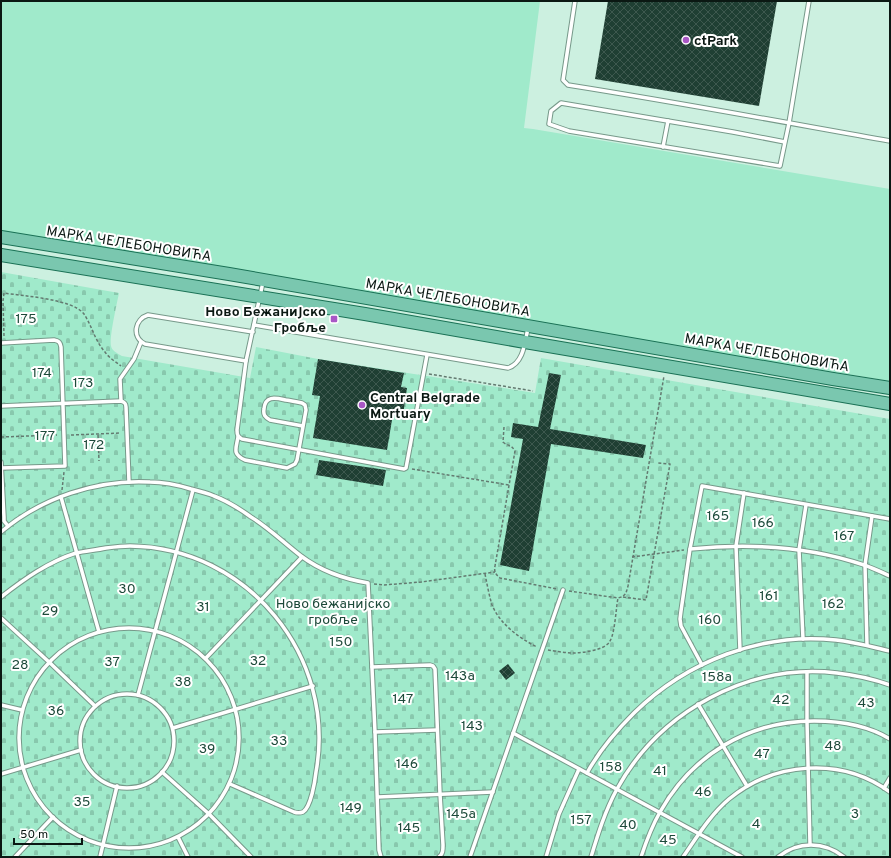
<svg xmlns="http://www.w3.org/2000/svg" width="891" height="858" font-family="Overpass,sans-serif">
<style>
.green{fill:#a0eacb}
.cemetery{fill:url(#cemetery-stones)}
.building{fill:url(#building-cross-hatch)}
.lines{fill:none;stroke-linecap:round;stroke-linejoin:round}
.service-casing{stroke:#77998a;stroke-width:5.5}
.primary-casing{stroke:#1a7155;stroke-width:14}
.path{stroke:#637a70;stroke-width:1.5;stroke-dasharray:3 2;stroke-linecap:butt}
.service{stroke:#fff;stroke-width:3.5}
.primary{stroke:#7ac7af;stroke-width:12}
.poi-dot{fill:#a957c6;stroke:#fff;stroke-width:1.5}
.labels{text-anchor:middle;stroke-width:4;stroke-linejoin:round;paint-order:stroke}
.poi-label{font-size:14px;font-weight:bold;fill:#0b1813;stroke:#fff;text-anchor:start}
.street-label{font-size:14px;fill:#0b1813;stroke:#fff}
.park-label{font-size:14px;fill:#1d4a3a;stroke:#fff}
</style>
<defs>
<pattern id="cemetery-stones" width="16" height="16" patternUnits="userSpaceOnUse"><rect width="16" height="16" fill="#a0eacb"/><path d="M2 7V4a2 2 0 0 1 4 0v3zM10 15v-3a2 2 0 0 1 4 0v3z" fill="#88c8ad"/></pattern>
<pattern id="building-cross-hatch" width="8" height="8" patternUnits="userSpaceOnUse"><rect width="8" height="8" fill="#1f3f33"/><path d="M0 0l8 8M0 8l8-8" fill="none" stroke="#3d584e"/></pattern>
</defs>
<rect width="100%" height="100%" fill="#ccf0e0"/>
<path class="green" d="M1 1H540L524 128 533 129 890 189V381L263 280 1 232Z"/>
<path class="cemetery" d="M1 272 119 293C117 303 109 338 111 346 112 351 117 353 122 356L250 378 256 347 318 359 535 393 541 358 890 419V857H1Z"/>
<g class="building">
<path d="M608 1H777L759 106 595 79Z"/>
<path d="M318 359 404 373 401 387 407 388 403 415 393 414 387 450 313 438 320 396 312 395Z"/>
<path d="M549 373 561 375 550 429 646 445 643 458 551 444 529 571 500 565 523 439 511 437 513 423 538 427Z"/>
<path d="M319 460 386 470 383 486 316 475Z"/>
<path d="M508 664 515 673 506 680 499 671Z"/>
</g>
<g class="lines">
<defs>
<g id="service">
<path d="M575 1 563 80 568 85C676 102 783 122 890 141"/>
<path d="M785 142 733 132 561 103 551 111 549 124 569 131 780 166 789 123 809 1"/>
<path d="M663 147 668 121"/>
<path d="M254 325 508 368C524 363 525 341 528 328"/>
<path d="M253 332 148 315C135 319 131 337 145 344L246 361 263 282"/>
<path d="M1 343 54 340C59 341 60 342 61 347L65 466 1 468"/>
<path d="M246 361 237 430C237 435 238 437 242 439L404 469 406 468 427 355"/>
<path d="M121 401 120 379 134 359 141 342"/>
<path d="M1 406 121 401C124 402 126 403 126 407L129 482"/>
<path d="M238 437C236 449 232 454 245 460L287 468 295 464 297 460 306 410 305 405 302 403C297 402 292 401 286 400 276 398 265 395 264 409 263 415 265 417 270 420L303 426"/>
<path d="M1 462 4 517V521L8 526"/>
<path d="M61 497 99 632"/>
<path d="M1 532C41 498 97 479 150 482 163 482 178 485 191 489 199 491 207 493 214 496 227 501 240 509 251 517 269 528 284 543 301 556 321 571 344 579 368 583L375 732 379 850 381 857"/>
<path d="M690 549 702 486 890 519"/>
<path d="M1 597C24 579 48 562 76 553 86 551 96 550 106 548 114 547 122 546 130 546 248 547 337 657 316 772 315 781 311 807 303 812 300 813 297 813 294 812L230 784"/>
<path d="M1 618 49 662 95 706"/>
<circle cx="129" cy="738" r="110"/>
<path d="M803 639 799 550 806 505"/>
<path d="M867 645 865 565 872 516"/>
<path d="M740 650 736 546 744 493"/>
<path d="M206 658 302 557"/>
<path d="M702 665 681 626 680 619 681 611 690 549C749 543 808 546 864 565 873 568 881 572 890 576"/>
<path d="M372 667 430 665 433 666 435 669 440 794 443 845C443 850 443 854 439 857"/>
<path d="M807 672V721L810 844"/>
<circle cx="127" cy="741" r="47"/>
<path d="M138 695 193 490"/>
<path d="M698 704 747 786"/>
<path d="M1 705 22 710"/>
<path d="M173 728 313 686"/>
<path d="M375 732 437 730"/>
<path d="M513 733 742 857"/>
<path d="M162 772 209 814 251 857"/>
<path d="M587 773C598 753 617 730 634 713 687 661 762 632 836 640 855 642 872 647 890 651"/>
<path d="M1 774 81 750"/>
<path d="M884 788 890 778"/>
<path d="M378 797 493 792"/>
<path d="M178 837 188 857"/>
<path d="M15 857 53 817"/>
<path d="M100 857 117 786"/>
<path d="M470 857 563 590"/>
<path d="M546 857 559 814 579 769"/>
<path d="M591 857C598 834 605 811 617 789 660 711 748 663 837 673 855 675 873 679 890 685"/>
<path d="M641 857C646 842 652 826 660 812 692 755 748 721 814 721 840 721 867 725 890 739"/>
<path d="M683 857C697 837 710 815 729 799 774 762 841 756 890 792"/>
<path d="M778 857C798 841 824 841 844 857"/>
</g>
<g id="primary">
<path d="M1 237 229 274 833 379 890 388"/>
<path d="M1 255 365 314 525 342 890 404"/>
</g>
</defs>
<use href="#service" class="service-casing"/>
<use href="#primary" class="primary-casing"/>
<g class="path">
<path d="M4 336 3 301 4 293C23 296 73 299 84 314 92 326 95 341 105 352 109 358 116 362 121 366"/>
<path d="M429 374 533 391"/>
<path d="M504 427 503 442C507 446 511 444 515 451L495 566C494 571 495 574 500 578L557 589"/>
<path d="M71 435 121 433"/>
<path d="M98 435 99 461"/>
<path d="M1 437 57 435"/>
<path d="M412 469 509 485"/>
<path d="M62 490 64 472"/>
<path d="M632 557 684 550"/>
<path d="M485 574C487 584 489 595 492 605 500 624 519 638 537 647"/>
<path d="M374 584 384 585 421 582 495 572"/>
<path d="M569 591 618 598C626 596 626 593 628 586L664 376"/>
<path d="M623 597 646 600 670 464 657 463"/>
<path d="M548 650C556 651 565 653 573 653 582 653 606 650 610 641 615 633 616 608 618 598"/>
</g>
<use href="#service" class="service"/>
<use href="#primary" class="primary"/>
</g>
<g class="poi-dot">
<circle cx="686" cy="40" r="4"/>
<rect x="330" y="315" width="8" height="8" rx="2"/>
<circle cx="362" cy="405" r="4"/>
</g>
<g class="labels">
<g class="poi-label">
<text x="694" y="45">ctPark</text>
<text x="326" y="316" text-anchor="end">Ново Бежанијско<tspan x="326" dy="16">Гробље</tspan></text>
<text x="370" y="402">Central Belgrade<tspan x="370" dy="16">Mortuary</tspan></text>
</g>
<g class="street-label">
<text transform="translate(129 243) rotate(9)" y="5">МАРКА ЧЕЛЕБОНОВИЋА</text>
<text transform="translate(448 297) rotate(10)" y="5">МАРКА ЧЕЛЕБОНОВИЋА</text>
<text transform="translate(767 352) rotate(10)" y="5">МАРКА ЧЕЛЕБОНОВИЋА</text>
</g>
<g class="park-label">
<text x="26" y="323">175</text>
<text x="42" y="377">174</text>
<text x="83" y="387">173</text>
<text x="45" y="440">177</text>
<text x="94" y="449">172</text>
<text x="718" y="520">165</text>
<text x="763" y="527">166</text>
<text x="844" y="540">167</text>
<text x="127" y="593">30</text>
<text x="769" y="600">161</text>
<text x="333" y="608">Ново бежанијско<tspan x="333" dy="16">гробље</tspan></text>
<text x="833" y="608">162</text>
<text x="203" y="611">31</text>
<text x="50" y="615">29</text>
<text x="710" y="624">160</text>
<text x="341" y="646">150</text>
<text x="258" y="665">32</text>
<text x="112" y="666">37</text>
<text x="20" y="669">28</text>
<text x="460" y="680">143a</text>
<text x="717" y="681">158a</text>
<text x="183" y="686">38</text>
<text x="403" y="703">147</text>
<text x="781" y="704">42</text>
<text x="866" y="707">43</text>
<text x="56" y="715">36</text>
<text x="472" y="730">143</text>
<text x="279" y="745">33</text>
<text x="833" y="750">48</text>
<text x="207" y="753">39</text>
<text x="762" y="758">47</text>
<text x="407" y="768">146</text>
<text x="611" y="771">158</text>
<text x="660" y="775">41</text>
<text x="703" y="796">46</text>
<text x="82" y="806">35</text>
<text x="351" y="812">149</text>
<text x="461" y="818">145a</text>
<text x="855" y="818">3</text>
<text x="581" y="824">157</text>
<text x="756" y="828">4</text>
<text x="628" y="829">40</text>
<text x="409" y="832">145</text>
<text x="668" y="844">45</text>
</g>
</g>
<rect width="891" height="858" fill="none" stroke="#0b1813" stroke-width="4"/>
<path d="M14 838v6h68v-6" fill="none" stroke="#0b1813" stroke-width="2"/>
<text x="20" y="838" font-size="12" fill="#0b1813" stroke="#ffffff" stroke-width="3" paint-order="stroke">50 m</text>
</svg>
